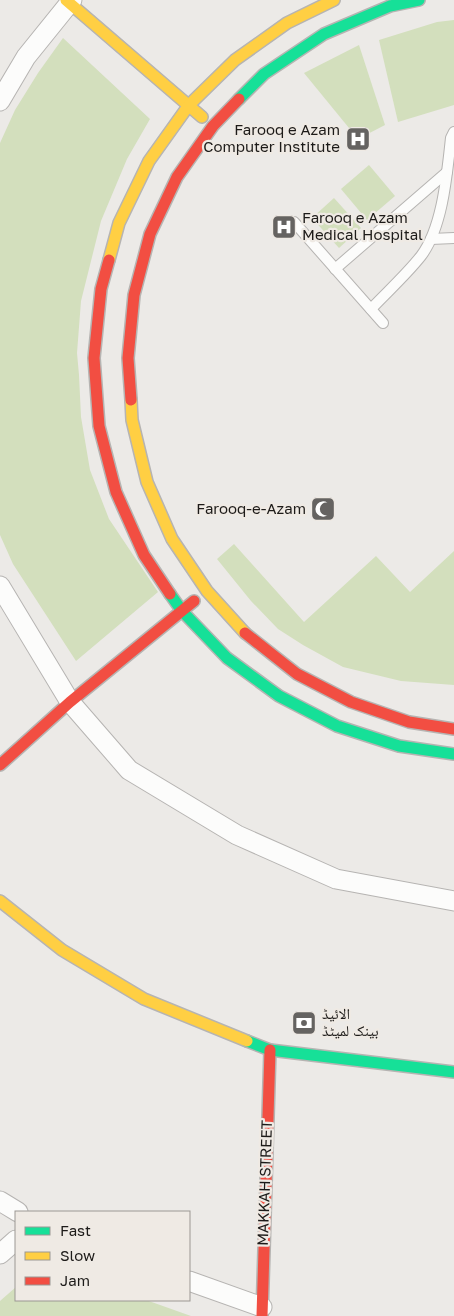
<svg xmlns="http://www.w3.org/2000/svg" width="454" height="1316" font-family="'Golos Text','Noto Naskh Arabic',sans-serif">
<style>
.green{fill:#d3dfbd}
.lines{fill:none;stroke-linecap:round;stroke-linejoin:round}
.lane-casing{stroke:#b6b4b2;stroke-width:12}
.street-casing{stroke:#b6b4b2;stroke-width:21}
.fast-casing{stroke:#b6b4b2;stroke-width:14}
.slow-casing{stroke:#b6b4b2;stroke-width:14}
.jam-casing{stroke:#b6b4b2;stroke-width:14}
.lane{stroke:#fcfcfb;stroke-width:10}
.street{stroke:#fcfcfb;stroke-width:19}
.fast{stroke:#16e098;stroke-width:11}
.slow{stroke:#ffcf43;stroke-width:11}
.jam{stroke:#f24e42;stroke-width:11}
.labels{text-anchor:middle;stroke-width:4.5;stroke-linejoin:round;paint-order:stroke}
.poi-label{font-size:15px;fill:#1d1b19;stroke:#efeae4;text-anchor:end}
.street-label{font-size:15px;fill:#1d1b19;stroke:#efeae4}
</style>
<rect width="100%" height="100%" fill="#eceae7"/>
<g class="green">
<path d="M454 20V105L398 122 379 40 437 22Z"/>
<path d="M63 38 150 119 127 159 101 221 81 301 77 353 79 375 81 417 90 470 109 519 158 592 76 661 13 564 0 535V143L15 110 38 73Z"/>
<path d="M359 45 385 125 358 139 304 73Z"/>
<path d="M369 165 395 196 367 220 341 189Z"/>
<path d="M334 198 361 228 339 248 312 218Z"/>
<path d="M234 544 304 622 376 556 410 592 454 551V685L401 681 343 667 303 645 278 629 251 601 217 559Z"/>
<path d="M16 1287V1300H146L191 1316H0V1301Z"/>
</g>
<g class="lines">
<defs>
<g id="lane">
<path d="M294 222 383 323"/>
<path d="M431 239 454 238"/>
<path d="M335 269 447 172"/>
<path d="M371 309C387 292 406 275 421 256 443 227 447 173 451 138L454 132"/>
</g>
<g id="street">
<path d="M0 101 26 57 72 0"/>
<path d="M0 586 70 702 129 770 237 835 336 879 454 901"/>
<path d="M0 1201 18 1212"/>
<path d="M0 1254 16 1240"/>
<path d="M189 1281 262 1307"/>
</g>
<g id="fast">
<path d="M239 99 264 74 324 34 390 6 419 0"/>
<path d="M170 594 182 611 227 658 279 696 337 726 399 746 454 754"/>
<path d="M247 1041 270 1050 454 1072"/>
</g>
<g id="slow">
<path d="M66 0 202 117"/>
<path d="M109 260 119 223 149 161 189 105 235 60 287 23 334 0"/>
<path d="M131 400 132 420 147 482 172 539 207 591 245 633"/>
<path d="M0 901 62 950 144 999 247 1041"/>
</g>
<g id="jam">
<path d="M109 260 101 289 94 358 99 426 116 492 144 555 170 594"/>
<path d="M131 400 128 358 134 295 150 234 177 177 213 126 239 99"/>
<path d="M245 633 297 674 351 702 409 722 454 729"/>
<path d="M0 765 70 702 194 601"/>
<path d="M262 1316 270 1050"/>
</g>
</defs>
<use href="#lane" class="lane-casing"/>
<use href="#street" class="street-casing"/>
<use href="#fast" class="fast-casing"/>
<use href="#slow" class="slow-casing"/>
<use href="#jam" class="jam-casing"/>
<use href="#lane" class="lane"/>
<use href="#street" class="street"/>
<use href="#fast" class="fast"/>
<use href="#slow" class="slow"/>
<use href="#jam" class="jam"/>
</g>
<defs>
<symbol id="hospital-square" viewBox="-11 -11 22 22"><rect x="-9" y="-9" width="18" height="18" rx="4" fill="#656361" stroke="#efeae4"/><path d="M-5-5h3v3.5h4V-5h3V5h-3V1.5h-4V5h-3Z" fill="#fff"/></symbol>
<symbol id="mosque-square" viewBox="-11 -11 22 22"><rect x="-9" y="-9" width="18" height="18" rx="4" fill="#656361" stroke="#efeae4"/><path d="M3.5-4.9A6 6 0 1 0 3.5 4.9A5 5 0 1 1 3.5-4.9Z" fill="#fff"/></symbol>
<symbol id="bank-square" viewBox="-11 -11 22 22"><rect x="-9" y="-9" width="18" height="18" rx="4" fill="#656361" stroke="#efeae4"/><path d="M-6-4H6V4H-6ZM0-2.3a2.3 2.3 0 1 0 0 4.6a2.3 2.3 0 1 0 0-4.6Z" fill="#fff"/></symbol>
</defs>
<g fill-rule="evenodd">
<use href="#hospital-square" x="344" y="125" width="28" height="28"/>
<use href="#hospital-square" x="270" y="213" width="28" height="28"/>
<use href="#mosque-square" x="309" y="495" width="28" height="28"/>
<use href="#bank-square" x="290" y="1009" width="28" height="28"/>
</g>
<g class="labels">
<g class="poi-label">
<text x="340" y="135">Farooq e Azam<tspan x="340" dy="17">Computer Institute</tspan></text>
<text x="302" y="223" text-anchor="start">Farooq e Azam<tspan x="302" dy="17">Medical Hospital</tspan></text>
<text x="306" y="514">Farooq-e-Azam</text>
<text x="322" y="1019" text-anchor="start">الائیڈ<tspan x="322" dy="17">بینک لمیٹڈ</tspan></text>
</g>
<g class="street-label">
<text transform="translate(265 1183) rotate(-88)" y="5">MAKKAH STREET</text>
</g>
</g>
<rect x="15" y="1211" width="175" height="90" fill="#efeae4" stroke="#9b9793"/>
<rect x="25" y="1227" width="25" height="8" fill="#16e098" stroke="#9b9793"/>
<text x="60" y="1236" font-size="15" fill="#1d1b19">Fast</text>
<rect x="25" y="1252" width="25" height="8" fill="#ffcf43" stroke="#9b9793"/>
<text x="60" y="1261" font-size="15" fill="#1d1b19">Slow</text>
<rect x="25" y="1277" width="25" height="8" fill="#f24e42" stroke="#9b9793"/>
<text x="60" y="1286" font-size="15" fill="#1d1b19">Jam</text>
</svg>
